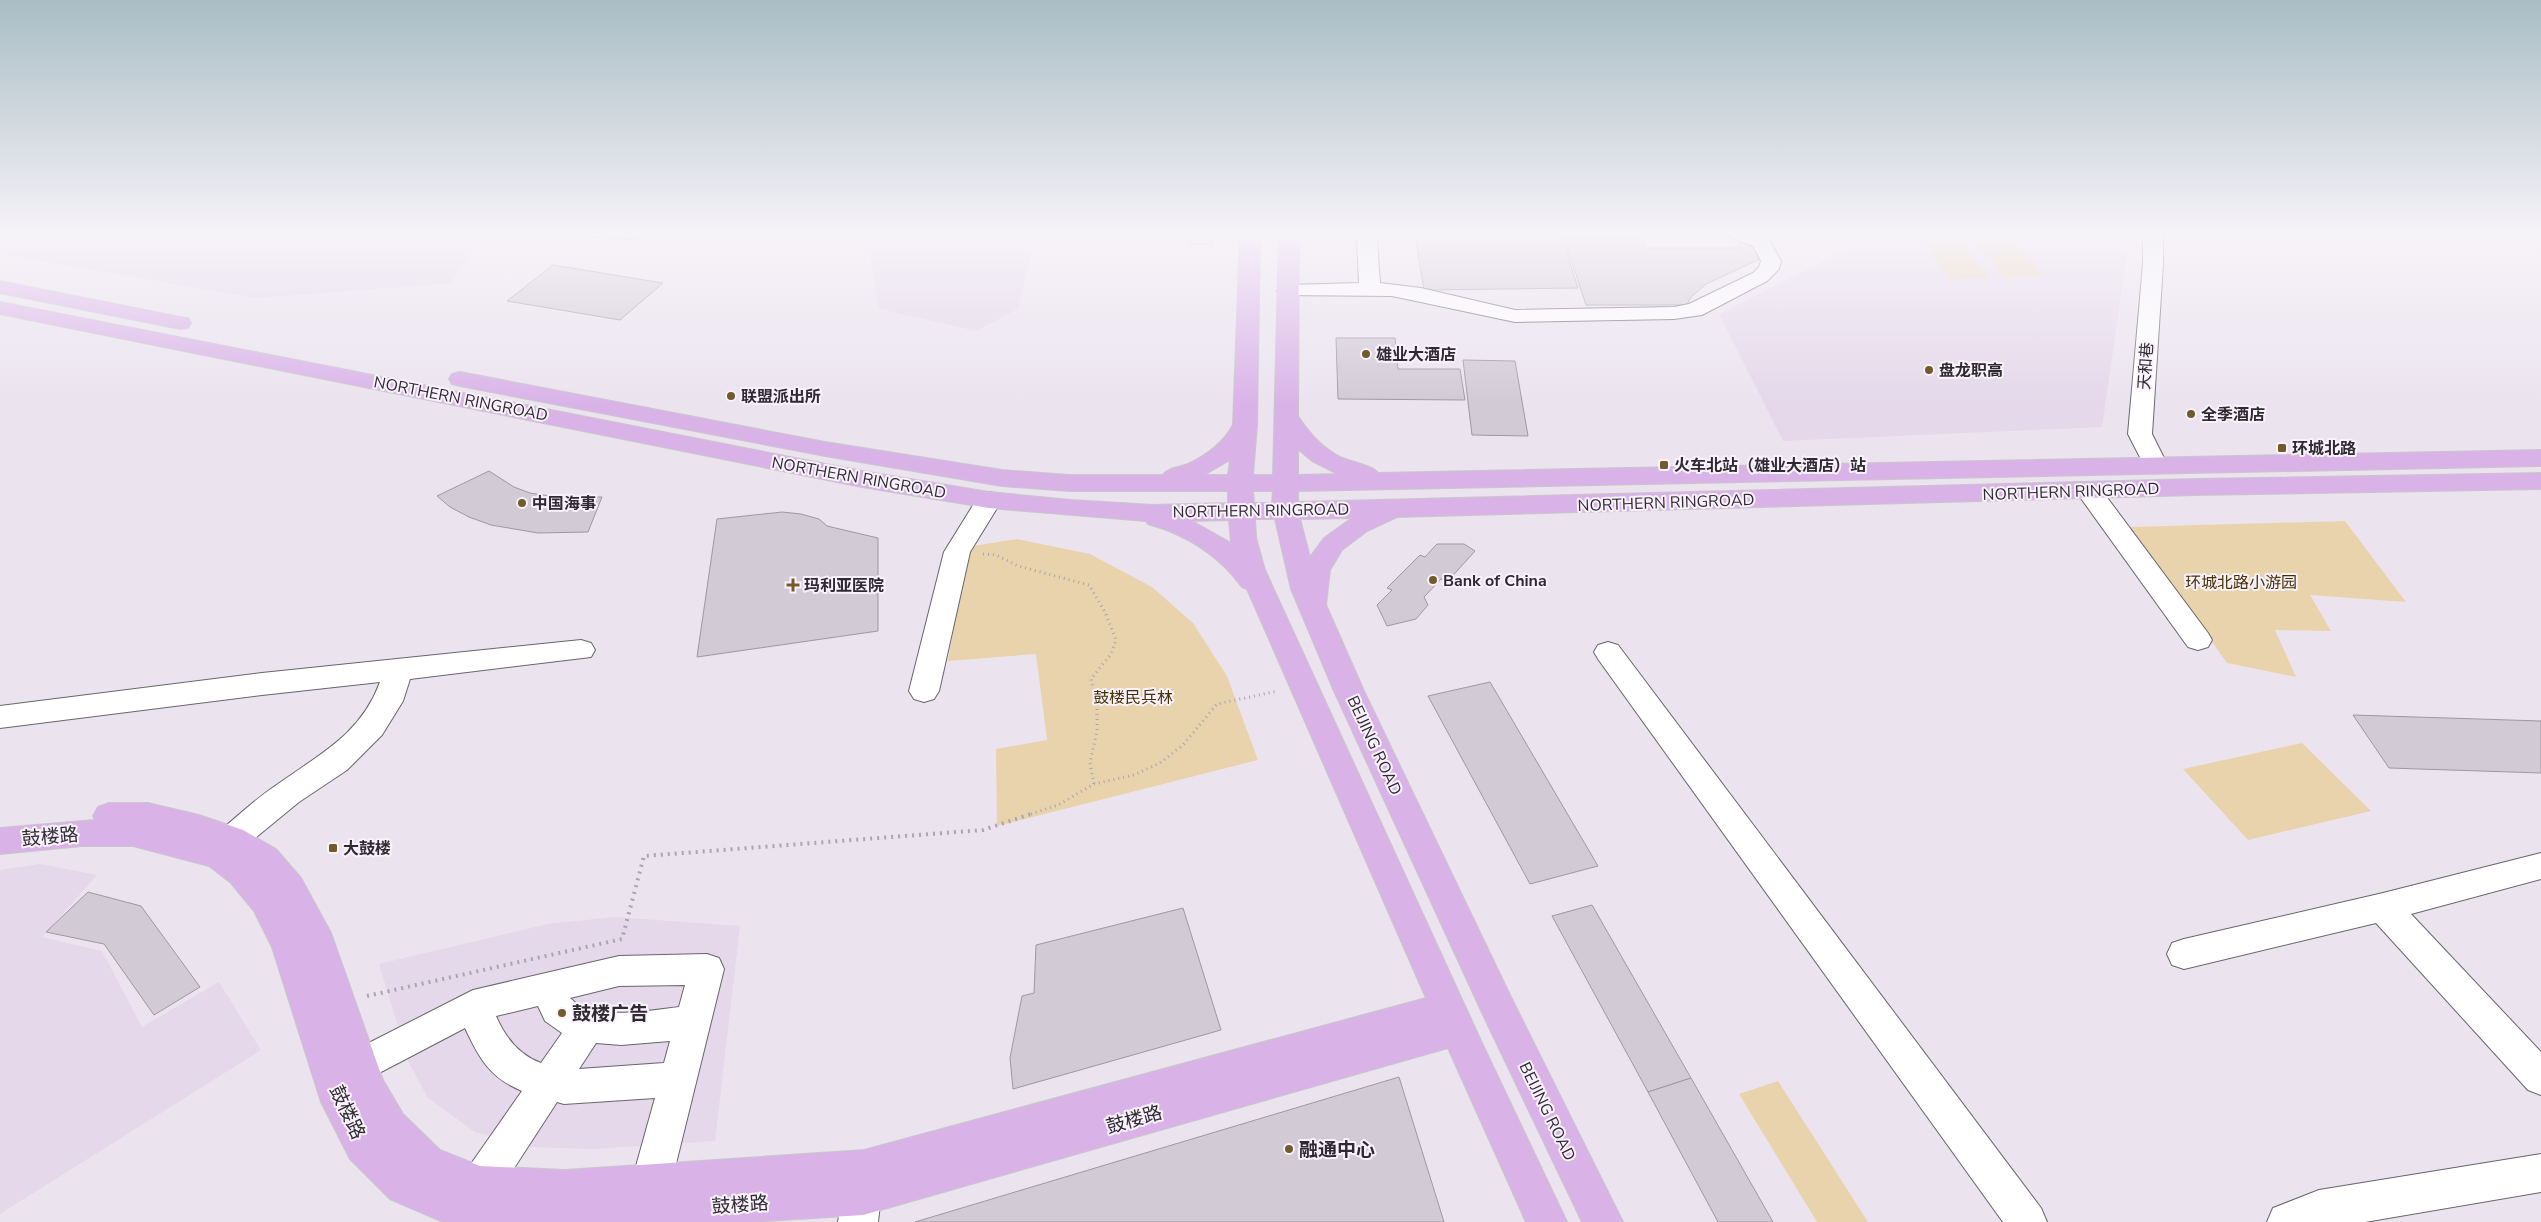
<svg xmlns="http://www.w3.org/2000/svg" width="2541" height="1222" font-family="'Nunito Sans','Noto Sans SC',sans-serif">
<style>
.built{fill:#e4d8ea}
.green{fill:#e8d3ad}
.building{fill:#d2cad5;stroke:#9f98a2}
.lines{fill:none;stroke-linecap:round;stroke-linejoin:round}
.minor-casing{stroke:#6a646d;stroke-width:2}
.major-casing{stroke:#c9c8c9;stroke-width:2}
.path-far1{stroke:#aba5ae;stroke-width:3;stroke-dasharray:1 4;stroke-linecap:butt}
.path{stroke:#aba5ae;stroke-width:4;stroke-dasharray:2 5;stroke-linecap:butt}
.minor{fill:#fff;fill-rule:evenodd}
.major{fill:#d9b3e8;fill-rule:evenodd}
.poi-dot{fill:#725a2a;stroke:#f9f1fc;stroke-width:2}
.labels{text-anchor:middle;stroke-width:4;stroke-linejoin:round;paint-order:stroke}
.poi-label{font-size:16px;font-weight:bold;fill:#2e2b30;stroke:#f9f1fc;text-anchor:start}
.street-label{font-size:16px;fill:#2e2b30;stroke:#f9f1fc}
.park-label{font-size:16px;fill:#463201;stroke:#f9f1fc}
.near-street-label{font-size:19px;fill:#2e2b30;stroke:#f9f1fc}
.near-poi-label{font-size:19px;font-weight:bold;fill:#2e2b30;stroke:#f9f1fc;text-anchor:start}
</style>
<rect width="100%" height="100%" fill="#ebe4ef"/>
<g class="built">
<path d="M0 233H484L451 283 256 298 0 254Z"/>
<path d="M872 233H1036L1018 309 976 331 879 309 870 255Z"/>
<path d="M1880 233H2130L2102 427 1783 441 1719 314Z"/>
<path d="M40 864 97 875 42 937 102 951 142 1027 219 982 261 1050 0 1214V870Z"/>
<path d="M615 917 740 926 715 1141 593 1149 529 1147 475 1132 428 1098 409 1063 379 964 548 924Z"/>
</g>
<g class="green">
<path d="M2009 236 2043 276 2004 277 1971 237Z"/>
<path d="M1958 238 1989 278 1950 279 1920 239Z"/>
<path d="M2345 521 2406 602 2310 595 2331 631 2275 630 2296 677 2227 663 2130 527Z"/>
<path d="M1017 539 1090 554 1152 587 1193 623 1227 676 1258 760 997 826 996 749 1047 740 1036 654 948 661 967 547Z"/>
<path d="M2302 743 2371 811 2248 840 2183 769Z"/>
<path d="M1778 1081 1868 1222H1817L1739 1094Z"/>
</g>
<g class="building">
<path d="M554 233H642L637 240 552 235Z"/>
<path d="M1190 233H1213L1212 244H1189Z"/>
<path d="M1561 235 1578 288 1424 290 1415 236Z"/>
<path d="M1564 238H1641L1645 248H1740L1738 243 1753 244 1760 259 1706 284 1690 298 1687 305H1586Z"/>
<path d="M553 265 663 283 620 320 507 301Z"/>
<path d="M1336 338H1395L1398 369H1460L1465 400 1338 399Z"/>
<path d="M1463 360 1515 361 1528 436 1472 435Z"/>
<path d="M489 471 514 487 530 493 564 498 602 497 588 532 538 533 491 525 469 517 450 507 437 496Z"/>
<path d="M782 512 801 514 819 519 827 526 878 538V631L697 657 717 519Z"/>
<path d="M1437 544H1464L1475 551 1448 581 1441 579 1424 597 1428 605 1416 619 1387 626 1377 605 1392 590 1387 588 1420 555 1425 557Z"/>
<path d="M1490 682 1598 866 1530 884 1428 696Z"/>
<path d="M2353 715 2541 721V773L2389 768Z"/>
<path d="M88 892 141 906 200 987 154 1015 104 944 46 932Z"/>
<path d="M1592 905 1691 1078 1648 1092 1552 916Z"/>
<path d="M1183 908 1221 1030 1013 1089 1010 1058 1022 996 1034 993 1036 945Z"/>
<path d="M1399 1077 1444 1222H915Z"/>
<path d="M1691 1078 1773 1222H1718L1648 1092Z"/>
</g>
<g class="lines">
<defs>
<g id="minor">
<path d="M1362 233H1384L1377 241 1380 283 1421 288 1515 310 1674 307 1689 304 1753 273 1759 267 1761 261 1753 246 1730 237 1727 233H1756L1768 238 1781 261 1779 269 1767 281 1702 315 1674 319 1515 322 1392 296 1281 295 1277 291 1281 287 1288 285 1359 283 1357 239Z"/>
<path d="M2143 233H2163V264L2152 434 2167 464 2164 469 2155 472 2146 469 2128 434 2143 264Z"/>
<path d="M2088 482 2097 484 2208 633 2212 640 2208 647 2198 650 2188 647 2075 490 2079 484Z"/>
<path d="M989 492 998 494 1002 500 970 552 939 691 934 699 924 702 914 699 909 691 944 552 980 494Z"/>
<path d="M581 640 591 643 595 650 591 657 410 679 403 701 382 735 347 770 299 802 243 848 232 852 221 848 216 839 221 830C240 814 258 797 278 784 320 754 361 734 380 682L262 695 0 728V706L262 673Z"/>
<path d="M1608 642 1618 645 2041 1208 2047 1222H2003L1598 659 1594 652 1598 645Z"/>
<path d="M2541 853V879L2411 914 2541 1052V1095L2528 1090 2376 923 2184 969 2172 965 2167 954 2172 943 2184 939 2383 893Z"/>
<path d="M707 954 719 958 724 969 671 1184 665 1198 651 1203 637 1198 631 1184 655 1098 564 1104 557 1102 494 1199 480 1204 466 1199 460 1185 466 1171 522 1091C490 1078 479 1058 465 1028L360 1083 347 1078 342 1066 347 1054 473 990 619 956ZM685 985 679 1007C655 1010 604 1018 582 1008 578 1006 574 1001 570 998L619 986ZM538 1006 545 1021 562 1033 541 1063C519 1055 505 1037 496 1016ZM670 1041 664 1063 579 1069 596 1043 621 1045Z"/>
<path d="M2541 1154V1192L2365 1222H2267L2273 1208 2319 1190Z"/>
<path d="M864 1159 878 1164 883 1178 878 1222H838L845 1178 850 1164Z"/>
</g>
<g id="major">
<path d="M1240 233H1260L1257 425 1253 475H1273L1279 233H1299L1298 416C1309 433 1321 447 1340 457 1349 461 1374 466 1378 473L2541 450V466L1298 491V502L2196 479 2541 473V489L2196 495 1397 517 1367 531 1342 550 1330 570 1326 605 1364 691 1510 995 1623 1222H1582L1484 1017 1334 691 1291 589 1275 519H1255L1256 538 1265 570 1482 1043 1567 1222H1526L1448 1048 863 1215 750 1222H443L390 1199 350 1159 321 1102 272 947 254 911 231 883 209 866 133 846H82L0 854V828L95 820 93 816 98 807 109 803H148L199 815 243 830 276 849 301 878 331 933 383 1080 403 1114 440 1150 480 1166 565 1170 864 1150 1426 998 1247 589 1242 587C1218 554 1187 535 1148 524L1146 521 989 508 862 487 0 314V302L862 471 989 492 1071 500 1153 505 1228 503V491H1069L1002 486 825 456 460 386 452 384 449 379 452 374 460 372 825 442 1002 470 1069 475H1163C1167 468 1180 467 1188 464 1207 455 1223 443 1233 425ZM1298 449 1312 461 1338 474 1298 475ZM1230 460 1228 475H1204ZM1253 491H1273L1272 503H1254ZM1352 518 1324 538 1310 557 1300 519ZM1229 520 1231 543 1192 521Z"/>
<path d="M0 281 180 317 188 318 191 323 188 328 180 329 0 293Z"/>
</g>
</defs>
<use href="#minor" class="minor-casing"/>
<use href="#major" class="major-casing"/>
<g class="path-far1">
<path d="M983 554 996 555 1018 566 1089 585 1105 612 1116 640 1111 654 1091 679 1097 708V731L1090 763 1094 784"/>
<path d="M1031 814 1058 805 1094 784 1134 775 1160 763 1183 745 1217 704 1278 691"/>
</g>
<path class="path" d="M367 996 622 939 644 856 983 830 1034 813"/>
<use href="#minor" class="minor"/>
<use href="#major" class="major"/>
</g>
<linearGradient id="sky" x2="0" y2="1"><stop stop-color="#a9bdc5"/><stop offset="0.58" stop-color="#f6f3f8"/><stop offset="1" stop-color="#f6f3f8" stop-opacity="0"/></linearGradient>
<rect width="2541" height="404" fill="url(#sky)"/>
<g class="poi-dot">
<circle cx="1366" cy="354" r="5"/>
<circle cx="1929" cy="370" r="5"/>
<circle cx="731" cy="396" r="5"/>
<circle cx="2191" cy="414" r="5"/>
<rect x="2277" y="443" width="10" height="10" rx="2.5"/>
<rect x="1659" y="460" width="10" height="10" rx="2.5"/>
<circle cx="522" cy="503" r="5"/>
<circle cx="1433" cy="580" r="5"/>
<path d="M790.5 577.5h5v5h5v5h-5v5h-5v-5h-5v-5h5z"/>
<rect x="328" y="843" width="10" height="10" rx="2.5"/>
<circle cx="562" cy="1013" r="5"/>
<circle cx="1289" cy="1149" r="5"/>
</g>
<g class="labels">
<g class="poi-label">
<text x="1376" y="360">雄业大酒店</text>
<text x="1939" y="376">盘龙职高</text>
<text x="741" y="402">联盟派出所</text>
<text x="2201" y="420">全季酒店</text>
<text x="2292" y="454">环城北路</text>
<text x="1674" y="471">火车北站（雄业大酒店）站</text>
<text x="532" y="509">中国海事</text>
<text x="1443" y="586">Bank of China</text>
<text x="804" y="591">玛利亚医院</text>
<text x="343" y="854">大鼓楼</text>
</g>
<g class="street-label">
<text transform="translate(2145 366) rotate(-86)" y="6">天和巷</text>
<text transform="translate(461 398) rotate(11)" y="6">NORTHERN RINGROAD</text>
<text transform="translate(859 477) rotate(10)" y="6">NORTHERN RINGROAD</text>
<text transform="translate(2071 491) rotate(-2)" y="6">NORTHERN RINGROAD</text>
<text transform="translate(1666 502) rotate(-2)" y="6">NORTHERN RINGROAD</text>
<text transform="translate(1261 510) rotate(-1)" y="6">NORTHERN RINGROAD</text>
<text transform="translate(1375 745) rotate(65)" y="6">BEIJING ROAD</text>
<text transform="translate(1548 1111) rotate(64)" y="6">BEIJING ROAD</text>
</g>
<g class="park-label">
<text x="2241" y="588">环城北路小游园</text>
<text x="1133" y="703">鼓楼民兵林</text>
</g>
<g class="near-street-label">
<text transform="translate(50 836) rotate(-5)" y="7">鼓楼路</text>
<text transform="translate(348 1112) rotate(65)" y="7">鼓楼路</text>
<text transform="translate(1134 1119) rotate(-16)" y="7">鼓楼路</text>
<text transform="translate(740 1204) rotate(-4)" y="7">鼓楼路</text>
</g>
<g class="near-poi-label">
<text x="572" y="1020">鼓楼广告</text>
<text x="1299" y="1156">融通中心</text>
</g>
</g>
</svg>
